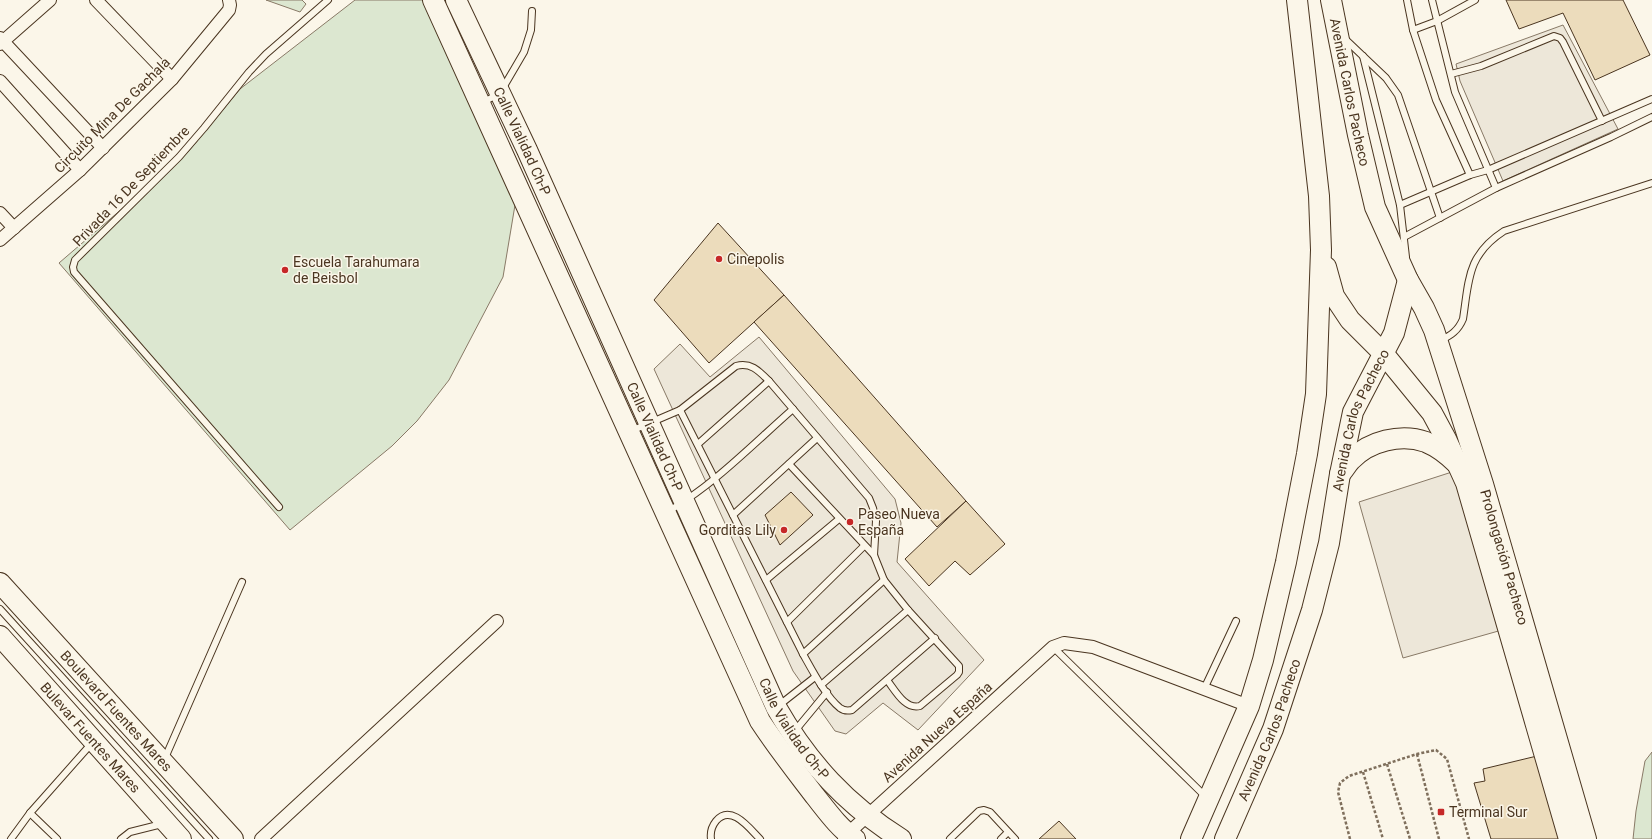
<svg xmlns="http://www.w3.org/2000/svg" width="1652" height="839" font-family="Roboto,sans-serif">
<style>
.green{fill:#dce7d0;stroke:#887966}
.parking{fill:#ede7d9;stroke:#887966}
.building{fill:#ecdcbc;stroke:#4a3520}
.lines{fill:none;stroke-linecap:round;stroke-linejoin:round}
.service-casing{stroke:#4a3520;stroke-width:8}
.minor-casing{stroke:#4a3520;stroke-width:14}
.primary-casing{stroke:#4a3520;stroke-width:22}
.path{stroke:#7f6f5c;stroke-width:2.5;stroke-dasharray:3 2;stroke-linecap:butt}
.service{stroke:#fbf6e9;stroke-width:6}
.minor{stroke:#fbf6e9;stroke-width:12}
.primary{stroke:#fbf6e9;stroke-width:20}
.poi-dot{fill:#c62828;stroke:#fbf6e9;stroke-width:1.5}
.labels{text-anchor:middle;stroke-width:3;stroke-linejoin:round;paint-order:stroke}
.street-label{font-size:14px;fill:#4a3520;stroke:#fbf6e9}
.poi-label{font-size:14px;fill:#4a3520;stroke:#fbf6e9;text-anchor:start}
</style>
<rect width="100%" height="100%" fill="#fbf6e9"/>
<g class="green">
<path d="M266 0H302L306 4 300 12Z"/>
<path d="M355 0H429L518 187 503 277 449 380 417 421 392 446 290 530 59 263 188 152 240 89Z"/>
<path d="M1652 752V839H1633L1636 811 1645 761Z"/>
</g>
<g class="parking">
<path d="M1563 25 1618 129 1503 181 1460 81 1456 64Z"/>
<path d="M759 337 895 499 901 523 897 562 984 660 918 730 883 703 846 734 835 731 793 671 654 369 680 344 710 377Z"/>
<path d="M1455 471 1502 630 1403 658 1359 502Z"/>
</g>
<g class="building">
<path d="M1506 0H1623L1650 55 1595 80 1563 13 1519 29Z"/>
<path d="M718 223 784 295 709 363 654 300Z"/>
<path d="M784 295 966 501 937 527 754 322Z"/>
<path d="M791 492 813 515 780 545 765 515Z"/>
<path d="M966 501 1005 544 970 575 955 561 929 586 905 559Z"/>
<path d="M1537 756 1560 839H1491L1474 783 1485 781 1483 769Z"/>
<path d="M1059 821 1076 839H1039Z"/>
</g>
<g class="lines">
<defs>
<g id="service">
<path d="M1407 0 1413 30 1436 100 1470 175"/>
<path d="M1432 0 1455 92 1496 188"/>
<path d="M1413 30 1437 21 1475 0"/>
<path d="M1345 39 1386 78 1398 95 1440 218"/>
<path d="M1363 56 1400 205 1406 257"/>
<path d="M1451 74 1481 66 1554 36 1560 38 1563 42 1602 121"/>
<path d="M482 103 500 93 524 52 531 30 532 11"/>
<path d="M1400 205 1470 175 1488 170 1652 99"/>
<path d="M1404 237 1496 188 1611 137 1652 117"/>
<path d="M1440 341C1451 335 1458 331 1463 319 1469 280 1467 255 1504 231L1652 183"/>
<path d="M680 410 736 366C751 362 759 371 769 381L869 498 873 508 876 521 874 555 884 580 908 610 959 666V672L957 675 920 706C905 710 895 690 887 680"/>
<path d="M631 431 680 410 803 654C812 670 826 697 840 708 844 711 848 711 852 710L935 638"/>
<path d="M698 444 769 381"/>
<path d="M789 464 874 555"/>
<path d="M279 507 74 272 73 267 75 260 179 157 204 128 249 72 266 54 328 0"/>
<path d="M667 512C714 485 753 444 793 409"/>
<path d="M733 515 817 438"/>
<path d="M766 580 839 519"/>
<path d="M0 609 209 839"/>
<path d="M787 622 864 546"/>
<path d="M1053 647 1206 797"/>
<path d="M803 654 884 580"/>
<path d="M821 685 908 610"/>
<path d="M1204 689 1236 621"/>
<path d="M778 706 815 677"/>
<path d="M794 732 827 692"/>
<path d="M165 758 242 582"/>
<path d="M11 839 30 813"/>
<path d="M57 839 30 813 92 743"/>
<path d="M121 839 130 832 162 824"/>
<path d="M711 839C710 832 712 826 716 821 731 803 750 829 760 839"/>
<path d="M950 839 979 811 984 810 990 812 1015 839"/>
<path d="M1001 839 1008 832"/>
</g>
<g id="minor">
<path d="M96 0 172 79"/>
<path d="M0 38 103 148"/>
<path d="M0 44 50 0"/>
<path d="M0 81 80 170"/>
<path d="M0 213 14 228"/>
<path d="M0 240 80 170 172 79 229 10 230 5 229 0"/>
<path d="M844 837 1053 647 1064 643 1093 647 1249 706"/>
<path d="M261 839 497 621"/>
</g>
<g id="primary">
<path d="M433 0 760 721C777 747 796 771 815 796 827 811 839 828 855 839"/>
<path id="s1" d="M456 0 527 150 776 707C808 763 847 805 901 839"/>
<path id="s2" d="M1331 0 1358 135 1375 207 1408 280 1424 308 1434 330 1483 484 1586 839"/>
<path d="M1326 267 1334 296 1350 320 1383 353 1432 413 1446 439 1466 483 1569 839"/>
<path d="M1340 474C1344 470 1347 464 1351 460 1369 441 1401 433 1426 442 1438 447 1447 454 1456 463"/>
<path id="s3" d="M0 583 233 839"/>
<path id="s4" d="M0 636 181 839"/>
<path d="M1191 839 1249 706 1263 660 1286 562 1307 454 1316 394 1321 250 1319 196 1297 0"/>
<path id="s5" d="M1225 839 1273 729 1312 610 1329 543 1340 474 1353 412 1394 333 1408 280"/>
</g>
</defs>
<use href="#service" class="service-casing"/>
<use href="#minor" class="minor-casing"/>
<use href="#primary" class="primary-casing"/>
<g class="path">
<path d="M1417 754 1439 839"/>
<path d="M1387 764 1410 839"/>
<path d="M1363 772 1383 839"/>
<path d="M1350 839 1338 792 1340 783 1349 776 1417 754 1436 750 1447 759 1469 839"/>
</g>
<use href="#service" class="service"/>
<use href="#minor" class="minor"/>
<use href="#primary" class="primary"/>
</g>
<g class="poi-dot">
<circle cx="719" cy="259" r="4"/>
<circle cx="285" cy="270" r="4"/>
<circle cx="850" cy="522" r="4"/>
<circle cx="784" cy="530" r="4"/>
<rect x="1437" y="808" width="8" height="8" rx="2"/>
</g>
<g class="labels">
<g class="street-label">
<text dy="5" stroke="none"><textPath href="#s2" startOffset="94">Avenida Carlos Pacheco</textPath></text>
<text transform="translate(112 115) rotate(-45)" y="5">Circuito Mina De Gachala</text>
<text dy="5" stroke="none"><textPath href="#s1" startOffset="156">Calle Vialidad Ch-P</textPath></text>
<text transform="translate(131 186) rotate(-46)" y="5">Privada 16 De Septiembre</text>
<text dy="5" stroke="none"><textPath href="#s5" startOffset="442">Avenida Carlos Pacheco</textPath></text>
<text dy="5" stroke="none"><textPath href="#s1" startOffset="480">Calle Vialidad Ch-P</textPath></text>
<text dy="5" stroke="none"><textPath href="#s2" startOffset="586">Prolongación Pacheco</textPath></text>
<text dy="5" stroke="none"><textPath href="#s3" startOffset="173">Boulevard Fuentes Mares</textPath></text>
<text dy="5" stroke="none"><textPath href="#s1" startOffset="804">Calle Vialidad Ch-P</textPath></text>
<text dy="5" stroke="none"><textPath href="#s5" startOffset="118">Avenida Carlos Pacheco</textPath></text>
<text transform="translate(937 732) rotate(-42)" y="5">Avenida Nueva España</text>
<text dy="5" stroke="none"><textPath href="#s4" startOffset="136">Bulevar Fuentes Mares</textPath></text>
</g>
<g class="poi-label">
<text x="727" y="264">Cinepolis</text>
<text x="293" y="267">Escuela Tarahumara<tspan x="293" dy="16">de Beisbol</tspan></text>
<text x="858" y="519">Paseo Nueva<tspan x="858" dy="16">España</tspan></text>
<text x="776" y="535" text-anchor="end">Gorditas Lily</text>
<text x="1449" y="817">Terminal Sur</text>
</g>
</g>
</svg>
